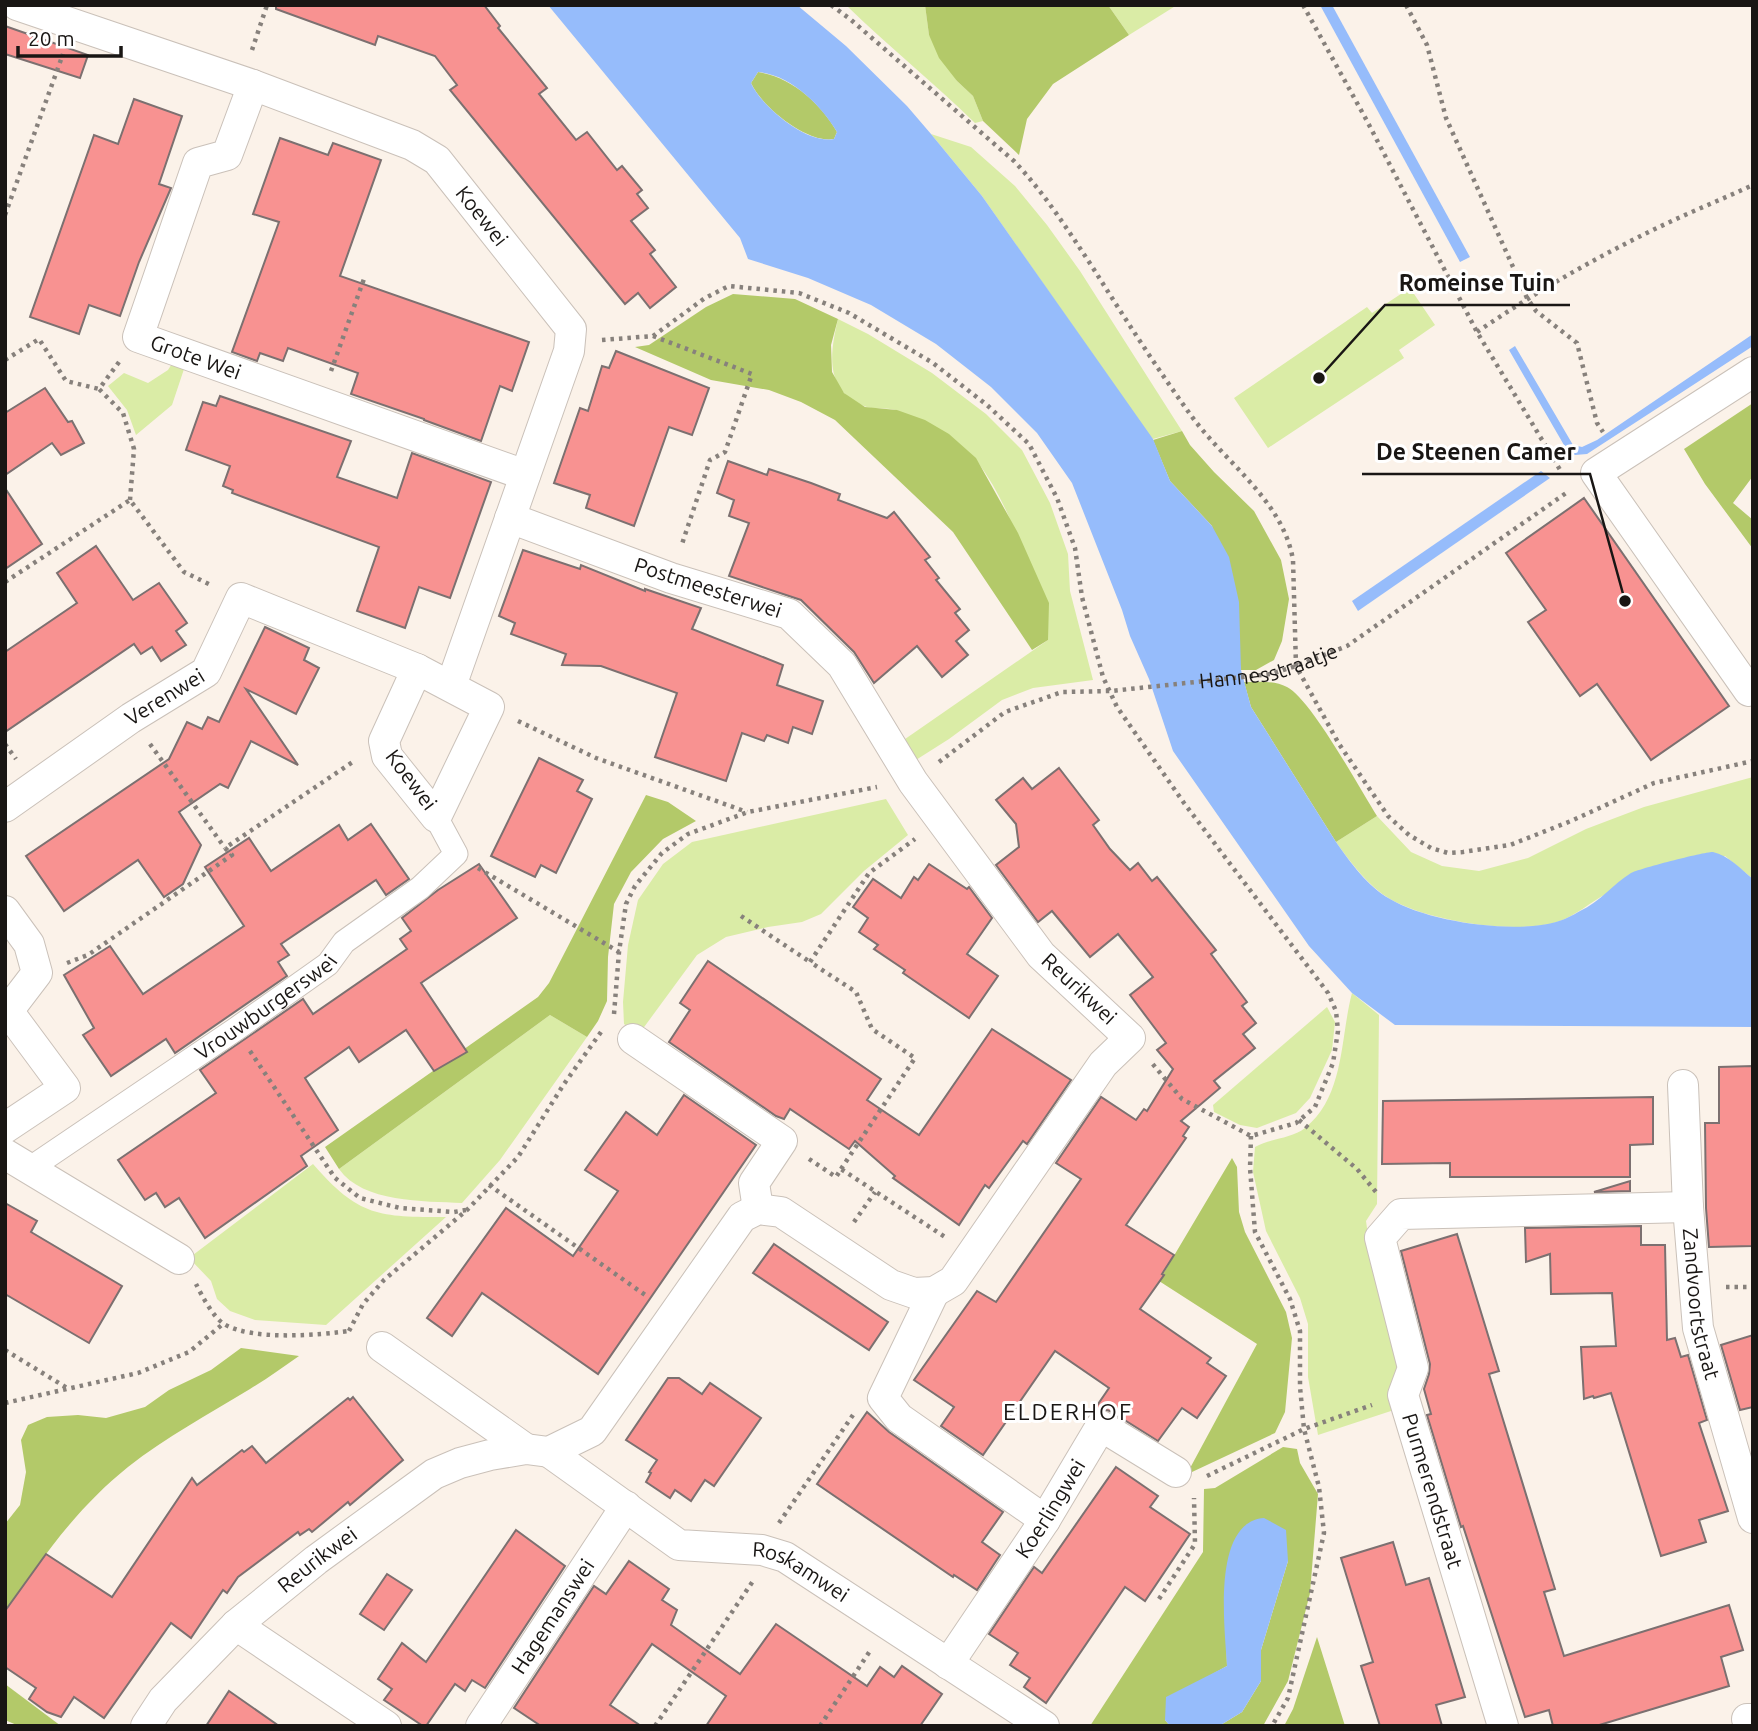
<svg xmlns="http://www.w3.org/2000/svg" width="1758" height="1731" font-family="Ubuntu,sans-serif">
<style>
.green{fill:#daeca6}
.forest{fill:#b3c969}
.water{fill:#96bcfb;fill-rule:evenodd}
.building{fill:#f89291;stroke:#7c7070;stroke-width:2}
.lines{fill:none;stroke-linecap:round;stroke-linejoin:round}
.pedestrian-casing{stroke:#cac1b9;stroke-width:25}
.minor-casing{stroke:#cac1b9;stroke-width:32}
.path{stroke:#87817c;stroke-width:4.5;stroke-dasharray:3.5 5;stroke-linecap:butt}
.pedestrian{stroke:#fff;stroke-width:23}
.minor{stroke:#fff;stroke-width:30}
.labels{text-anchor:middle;stroke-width:6;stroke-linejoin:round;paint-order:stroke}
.street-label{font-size:21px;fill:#191614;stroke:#fff}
.neighbourhood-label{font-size:23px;letter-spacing:2px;fill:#191614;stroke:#fff}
.leader{fill:none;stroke:#191614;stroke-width:2.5}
.callout-dot{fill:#191614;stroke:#fff;stroke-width:2.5}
.callout-label{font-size:23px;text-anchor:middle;font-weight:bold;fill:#191614;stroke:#fff;stroke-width:6;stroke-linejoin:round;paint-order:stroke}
</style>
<rect width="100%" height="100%" fill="#fbf2e9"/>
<g class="green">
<path d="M846 5H925L929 35 957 81 973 96 983 121 975 123C933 82 888 46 846 5Z"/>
<path d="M1108 5H1177L1129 35Z"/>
<path d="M931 134 971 147 1015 186 1047 225 1080 271 1182 431 1153 439 1149 435 982 196Z"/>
<path d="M1410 288 1435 325 1399 350 1404 358 1268 448 1234 398 1367 307 1372 313Z"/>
<path d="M838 319 868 334 932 373 986 414 1022 450 1050 503 1068 554 1070 591 1093 680 1033 688 1002 700 949 739 908 765 895 746 1048 640C1030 577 1017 515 977 461 972 454 905 413 896 410 886 407 873 410 864 406 824 390 830 353 838 319Z"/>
<path d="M173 362 185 366 172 405 136 435 127 410 108 386 124 373 148 383 168 370Z"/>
<path d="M1753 777V879L1725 856C1697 865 1670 873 1643 882 1632 885 1618 888 1608 893 1590 902 1576 916 1557 922 1515 935 1428 921 1390 899 1368 886 1351 863 1336 842L1377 816 1411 852 1442 866 1479 871 1528 858 1586 829 1644 807Z"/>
<path d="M886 799 908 835 864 871 821 914 802 922 768 927 726 937 697 955 639 1034 624 1024 623 1002 628 945 638 900 663 864 692 842Z"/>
<path d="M1352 993 1379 1015 1377 1204 1366 1221 1370 1249 1401 1358 1389 1390 1394 1410 1318 1435 1308 1377V1324L1300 1298 1266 1231 1253 1172 1255 1147C1271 1138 1291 1139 1305 1128 1345 1096 1340 1038 1352 993Z"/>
<path d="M1327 1007 1335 1022 1332 1050 1310 1098 1296 1113 1257 1128 1240 1125 1214 1112 1213 1105Z"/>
<path d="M550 1015 587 1037 500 1160 462 1203C424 1201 363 1203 339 1169Z"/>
<path d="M313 1164C359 1217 379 1217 446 1217L326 1325 255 1320 230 1311 217 1299 211 1281 189 1258Z"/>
</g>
<g class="forest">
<path d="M925 5H1108L1129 35 1053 84 1027 119 1019 155 983 121 973 96 957 81 939 58 929 35Z"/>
<path d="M758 72C792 77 821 104 837 132L834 139C807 144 761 106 751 83Z"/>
<path d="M733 294 795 299 838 319 831 345 832 372 844 393 865 407 897 410 925 420 949 434 976 458 1018 533 1049 603 1048 640 1032 650 953 532 835 420 801 402 769 390 711 380 635 347 649 345 706 307Z"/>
<path d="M1753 403V476L1733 503 1753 520V549L1705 484 1684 449Z"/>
<path d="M1182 431 1190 445 1214 472 1254 511 1281 560 1289 599 1282 641 1274 660 1256 670H1241L1212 526 1170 481 1153 440Z"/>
<path d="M1244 682C1257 682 1274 680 1287 687 1311 699 1360 789 1377 816L1336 842 1251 707Z"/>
<path d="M646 795 668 802 696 821 663 839 631 872 614 904 608 957 607 1001 598 1021 587 1037 550 1015 339 1169 325 1147 538 997 549 983Z"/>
<path d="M1232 1158 1237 1167 1239 1212 1245 1232 1286 1312 1292 1338 1285 1412 1275 1433 1192 1472 1189 1470 1257 1344 1159 1281Z"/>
<path d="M241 1348 299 1356C283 1367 267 1379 250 1389 209 1414 166 1437 128 1467 78 1507 38 1561 5 1616V1524L20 1505 26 1472 21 1440 28 1425 47 1417 78 1415 106 1418 145 1407 169 1390 211 1370Z"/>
<path d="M1283 1447 1297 1449 1300 1463 1318 1494 1310 1593 1288 1681 1263 1726H1219L1242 1712 1261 1681V1650L1288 1561 1225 1593 1227 1666 1200 1681 1165 1720 1170 1726H1090L1203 1552 1204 1489 1215 1488Z"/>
<path d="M1317 1637 1345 1726H1284L1293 1709Z"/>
<path d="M5 1684 61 1726H19L5 1720Z"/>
</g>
<g class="water">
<path d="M548 5H797L846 46 907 106 931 134 982 196 1153 439 1170 481 1212 526 1229 557 1239 602 1241 670 1251 707 1336 842C1351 863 1367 886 1390 899 1428 922 1514 934 1556 922 1564 920 1573 915 1580 911 1600 902 1613 884 1631 873 1638 869 1707 851 1713 852 1728 855 1742 870 1753 879V1027L1395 1025 1352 993 1309 946 1173 751 1149 679 1130 636 1122 610 1072 483 1037 433 991 387 936 344 871 305 808 278 748 259 740 238ZM758 72C791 75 821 105 837 132L834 139C807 145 761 106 751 83Z"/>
<path d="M1320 5H1332L1470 257 1460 262Z"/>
<path d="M1753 334V346L1587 454 1575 455 1568 452 1509 350 1515 346 1573 445 1582 447 1597 440Z"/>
<path d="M1541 471 1550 478 1358 611 1352 601Z"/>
<path d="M1264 1518 1286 1530 1288 1561 1261 1650V1681L1242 1712 1219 1726H1170L1165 1720 1166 1697 1227 1666C1225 1629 1211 1522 1264 1518Z"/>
</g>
<g class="building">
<path d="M276 5H484L500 26 498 28 547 88 539 94 576 140 587 132 617 170 622 166 642 190 637 194 648 208 631 221 655 250 650 254 676 287 650 308 638 293 625 304 450 90 457 85 435 56 378 36 375 45 276 9Z"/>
<path d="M5 26 88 55 80 78 5 54Z"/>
<path d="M134 99 182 116 159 184 171 188 139 262 120 316 89 305 79 334 30 317 94 135 118 144Z"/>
<path d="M280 138 328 155 333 143 381 160 340 276 529 342 512 391 500 386 481 441 424 420V419L351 394 358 373 288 348 283 361 260 353 257 361 232 352 279 222 253 214Z"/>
<path d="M616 351 709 388 692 435 669 427 634 526 586 508 590 495 554 483 580 408 588 411 602 366 609 368Z"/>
<path d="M45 388 68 422 72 421 84 443 61 455 52 443 5 475V413Z"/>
<path d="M220 396 351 441 337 477 397 498 412 453 491 482 450 598 419 587 405 628 357 611 379 547 232 493 233 490 223 486 230 466 186 450 203 402 216 406Z"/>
<path d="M728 461 767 475 769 469 811 483 840 494 838 500 887 518 894 512 930 557 925 560 939 578 936 580 960 609 955 613 969 630 956 641 968 655 942 677 917 646 874 683 854 652 801 600 729 576 749 523 729 516 734 500 717 493Z"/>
<path d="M5 488 42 544 5 569Z"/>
<path d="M1584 498 1729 706 1651 760 1597 684 1580 696 1528 622 1546 610 1506 553Z"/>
<path d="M96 546 133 600 159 583 187 623 176 631 186 645 161 661 152 647 141 654 134 644 5 732V652L77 603 57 573Z"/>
<path d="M523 550 580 569 581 565 645 591V589L701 608 692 629 783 665 777 685 823 701 812 734 793 727 788 743 767 735 764 741 742 733 726 781 655 757 677 693 601 666 562 665 566 654 511 634 515 623 499 616Z"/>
<path d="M265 627 309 648 304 660 319 668 296 714 246 689 298 765 251 741 228 788 220 784 179 812 201 845 183 884 164 897 138 860 64 911 26 856 169 759 187 722 202 729 208 717 219 722Z"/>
<path d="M539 758 583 780 577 791 592 799 556 873 541 865 535 877 491 856Z"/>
<path d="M1059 768 1099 820 1093 825 1110 849 1130 870 1138 863 1152 881 1157 877 1216 950 1211 954 1247 1002 1242 1006 1256 1023 1243 1034 1255 1048 1214 1081 1220 1088 1181 1121 1189 1127 1183 1136 1186 1138 1126 1225 1174 1255 1162 1274 1164 1275 1140 1309 1211 1358 1207 1363 1226 1376 1197 1418 1182 1408 1158 1441 1110 1411 1102 1409 1094 1410 1109 1388 1055 1351 983 1455 941 1426 954 1407 914 1380 977 1291 996 1302 1081 1179 1056 1163 1101 1097 1136 1120 1144 1109 1147 1111 1173 1069 1157 1050 1166 1043 1130 995 1153 977 1118 934 1090 957 1052 911 1038 922 996 865 1019 847 1016 824 996 800 1023 778 1032 789Z"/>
<path d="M371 824 409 879 386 895 376 880 281 944 289 955 278 962 287 976 175 1053 166 1039 111 1076 83 1035 94 1028 64 975 110 946 143 994 244 926 205 867 249 838 271 871 339 825 348 840Z"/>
<path d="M479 864 517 918 421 983 467 1052 434 1071 406 1030 359 1062 349 1047 305 1078 338 1130 301 1156 307 1166 205 1238 179 1198 165 1207 156 1193 145 1200 118 1160 216 1093 200 1070 303 999 313 1014 407 949 400 939 411 931 402 918 438 890Z"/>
<path d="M929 864 967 889 969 887 992 918 967 954 998 976 969 1018 903 973 905 970 874 949 878 945 859 932 868 918 853 907 873 879 901 898 914 877 918 880Z"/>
<path d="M708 961 881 1079 867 1100 919 1135 992 1029 1071 1080 1027 1144 1023 1141 989 1188 985 1185 959 1225 893 1178 895 1176 855 1141 849 1149 790 1109 784 1119 776 1116 669 1042 690 1010 680 1003Z"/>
<path d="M1753 1066V1246L1709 1247 1706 1208 1705 1123H1719V1067Z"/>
<path d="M684 1095 756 1145 598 1374 482 1293 452 1336 427 1318 506 1208 573 1256 618 1191 585 1170 626 1112 657 1135Z"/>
<path d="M1653 1097V1144L1630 1145V1177H1450V1163L1382 1164 1383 1101Z"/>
<path d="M1630 1181V1191L1594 1192Z"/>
<path d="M5 1203 37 1221 31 1232 122 1286 89 1343 5 1294Z"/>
<path d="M1641 1226V1245H1665L1667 1340 1675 1338 1681 1357 1688 1355 1707 1420 1699 1423 1728 1511 1699 1520 1706 1542 1661 1556 1611 1393 1594 1398 1593 1396 1584 1399 1581 1347 1616 1346 1612 1293 1551 1294 1550 1254 1526 1262 1525 1228Z"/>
<path d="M1457 1234 1499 1371 1489 1374 1555 1589 1544 1592 1564 1656 1729 1605 1743 1650 1721 1657 1729 1686 1596 1726H1553L1549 1710 1525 1717 1463 1526 1461 1527 1427 1415 1431 1414 1424 1389 1429 1374 1430 1364 1401 1251Z"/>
<path d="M774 1244 888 1322 869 1350 753 1273Z"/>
<path d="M1753 1335V1407L1740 1410 1721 1345Z"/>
<path d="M668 1378H679L702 1394 710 1383 761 1418 714 1486 705 1480 691 1501 675 1490 670 1498 646 1482 651 1473 649 1472 657 1460 626 1440Z"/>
<path d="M353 1397 403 1460 350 1505 348 1502 312 1532 309 1529 300 1535 298 1532 238 1577 227 1593 223 1590 191 1638 171 1623 104 1718 74 1697 61 1717 47 1712 29 1699 36 1688 5 1667V1611L46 1554 112 1597 192 1478 197 1485 242 1450 244 1452 252 1446 266 1463 348 1398 350 1400Z"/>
<path d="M867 1412 889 1432 1003 1512 982 1542 1000 1555 977 1590 954 1575 953 1577 817 1484Z"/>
<path d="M1116 1467 1158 1496 1150 1507 1190 1534 1145 1601 1125 1587 1046 1703 1024 1687 1030 1678 1010 1665 1018 1653 989 1634 1034 1567 1042 1573Z"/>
<path d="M516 1530 565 1566 485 1688 472 1680 465 1691 455 1684 426 1726H423L384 1700 392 1689 378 1679 402 1643 426 1662Z"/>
<path d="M1393 1542 1406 1585 1429 1578 1465 1697 1436 1705 1442 1726H1380L1361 1666 1373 1662 1341 1558Z"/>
<path d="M629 1561 669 1589 662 1600 677 1610 671 1625 740 1674 776 1624 867 1686 880 1667 894 1677 902 1666 942 1694 920 1726H706L726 1696 652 1644 610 1705 641 1726H541L514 1708 594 1586 606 1594Z"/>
<path d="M387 1574 412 1590 384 1630 360 1614Z"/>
<path d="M229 1691 279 1726H206Z"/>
</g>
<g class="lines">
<defs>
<g id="pedestrian">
<path id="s2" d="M29 1169 236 1029 328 964 344 942 420 888 456 854 436 817"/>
</g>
<g id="minor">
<path id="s3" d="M17 5 253 85 412 145 437 160 571 329 569 351 451 686"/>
<path id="s4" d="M253 85 227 155 198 163 138 337 525 475"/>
<path d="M417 669 489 707 436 817 387 756 384 741Z"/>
<path d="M1749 691 1596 473 1753 372"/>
<path id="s5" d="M5 807 131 718 206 672 241 598 417 669"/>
<path d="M5 911 29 944 37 973 8 1011"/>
<path d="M5 1013 8 1011 65 1088 5 1128"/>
<path d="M633 1039 782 1141 754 1183 758 1209"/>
<path id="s6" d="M1683 1085 1688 1207 1698 1328 1753 1518"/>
<path d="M5 1154 179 1259"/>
<path d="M934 1292 883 1398 899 1418 1045 1520"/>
<path d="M382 1347 526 1449"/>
<path id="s7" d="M549 1452 679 1545 762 1550 785 1557 1044 1726"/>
<path d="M236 1625 386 1726"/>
<path id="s8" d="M948 1664 1045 1520 1101 1426 1176 1472"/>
<path d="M1747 1719H1753"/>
<path id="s9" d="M146 1726 163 1700 236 1625 316 1560 434 1474 460 1463 490 1455 526 1449 549 1452 592 1431 742 1217 758 1209 781 1212 891 1285 914 1293 934 1292 953 1281 1103 1064 1130 1038 1041 955 913 782 842 665 789 614 671 578 510 518"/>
<path id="s10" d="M481 1726 626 1506"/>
<path d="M1503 1726 1403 1395 1413 1368 1380 1238 1401 1214 1688 1207"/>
</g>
</defs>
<use href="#pedestrian" class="pedestrian-casing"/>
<use href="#minor" class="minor-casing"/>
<g class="path">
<path d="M831 5 850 19 1014 161C1045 194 1068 230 1093 268 1124 317 1156 367 1190 414 1224 462 1283 500 1293 560L1296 666 1339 744 1388 816 1409 835 1431 848 1448 853 1463 852 1510 845 1571 821 1654 783 1753 761"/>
<path d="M1303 5 1367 121 1477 332 1562 473"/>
<path d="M1406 5 1427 45 1446 118 1527 298 1536 311 1577 343 1597 423 1603 432"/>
<path d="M252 50 267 5"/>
<path d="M5 215 63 54"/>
<path d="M1477 332C1540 289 1605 252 1674 220 1700 208 1727 197 1753 185"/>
<path d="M653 336 752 374 725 452 710 460 681 547"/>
<path d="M602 340 653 336 705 298 729 286 799 293 849 313 933 363 987 405 1029 444 1057 498 1075 548 1082 597 1103 677 1117 707 1184 803 1328 993 1336 1011 1338 1031 1333 1063 1315 1107 1296 1123 1251 1136 1182 1099 1151 1062"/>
<path d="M5 360 39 339 66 381 99 389"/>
<path d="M119 362 99 389 123 413 134 449 130 500"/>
<path d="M331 371 365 276"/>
<path d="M5 582 130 500 184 572 213 586"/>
<path d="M518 721 596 758 747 812"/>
<path d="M5 744 16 759"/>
<path d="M150 744 225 848"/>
<path id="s1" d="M939 762 1005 712 1062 692 1111 691 1271 674 1296 666 1347 646 1569 491"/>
<path d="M478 868 619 952"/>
<path d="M741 916 810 962"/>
<path d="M67 963 88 955 232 855 225 848 354 761"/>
<path d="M614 1014 619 952 626 904 635 886 662 853 688 834 748 812 877 787"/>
<path d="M250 1051 335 1178 360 1198 400 1208 454 1212 466 1210"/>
<path d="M1299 1120 1357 1169 1376 1192"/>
<path d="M1251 1136 1250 1168 1255 1232 1290 1299 1300 1331V1387L1304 1429 1319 1487 1324 1533 1288 1698 1272 1726"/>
<path d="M809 1159 836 1177 841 1169 945 1237"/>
<path d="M841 1169 915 1058 872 1029 856 992 810 962 869 873 915 839"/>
<path d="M489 1185 648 1297"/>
<path d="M854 1222 875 1192"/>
<path d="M196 1284C202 1296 213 1317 224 1324 252 1341 319 1335 349 1331"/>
<path d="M1726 1287H1753"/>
<path d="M349 1331 363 1304 384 1280 467 1210 518 1157 564 1084 601 1032"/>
<path d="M5 1350 67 1388"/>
<path d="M5 1403 138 1373 189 1352 223 1324"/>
<path d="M1207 1476 1304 1429 1372 1405"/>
<path d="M779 1523 855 1412"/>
<path d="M1159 1599 1195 1544 1194 1498"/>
<path d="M655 1726 753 1581"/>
<path d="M820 1726 870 1651"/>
</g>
<use href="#pedestrian" class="pedestrian"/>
<use href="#minor" class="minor"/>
</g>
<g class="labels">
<g class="street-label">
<text dy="7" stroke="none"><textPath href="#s3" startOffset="520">Koewei</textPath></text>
<text dy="7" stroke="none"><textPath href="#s4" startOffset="350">Grote Wei</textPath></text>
<text transform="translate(708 588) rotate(18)" y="7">Postmeesterwei</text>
<text dy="7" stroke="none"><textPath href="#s1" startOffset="352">Hannesstraatje</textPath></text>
<text dy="7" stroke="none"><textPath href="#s5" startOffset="194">Verenwei</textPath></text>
<text transform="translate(411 780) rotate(53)" y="7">Koewei</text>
<text transform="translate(1079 989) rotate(43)" y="7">Reurikwei</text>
<text dy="7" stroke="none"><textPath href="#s2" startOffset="287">Vrouwburgerswei</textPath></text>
<text dy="7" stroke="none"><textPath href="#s6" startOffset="220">Zandvoortstraat</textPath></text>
<text transform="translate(1432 1491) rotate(73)" y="7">Purmerendstraat</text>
<text dy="7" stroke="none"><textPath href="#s8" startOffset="186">Koerlingwei</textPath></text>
<text dy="7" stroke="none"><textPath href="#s9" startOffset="240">Reurikwei</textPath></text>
<text dy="7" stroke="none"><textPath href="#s7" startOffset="287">Roskamwei</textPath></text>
<text dy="7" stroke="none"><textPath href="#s10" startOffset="131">Hagemanswei</textPath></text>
</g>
<g class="neighbourhood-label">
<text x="1068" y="1420">ELDERHOF</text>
</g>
</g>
<path class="leader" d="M1319 378L1385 305H1570M1625 601L1590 474H1362"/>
<g class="callout-dot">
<circle cx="1319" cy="378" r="7"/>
<circle cx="1625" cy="601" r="7"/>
</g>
<g class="callout-label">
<text x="1477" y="291">Romeinse Tuin</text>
<text x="1476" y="460">De Steenen Camer</text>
</g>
<rect width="1758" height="1731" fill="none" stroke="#191614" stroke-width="14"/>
<path d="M18 46v10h103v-10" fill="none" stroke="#191614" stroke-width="3.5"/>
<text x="28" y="46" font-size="21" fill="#191614" stroke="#ffffff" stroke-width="5" paint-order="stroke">20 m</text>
</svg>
